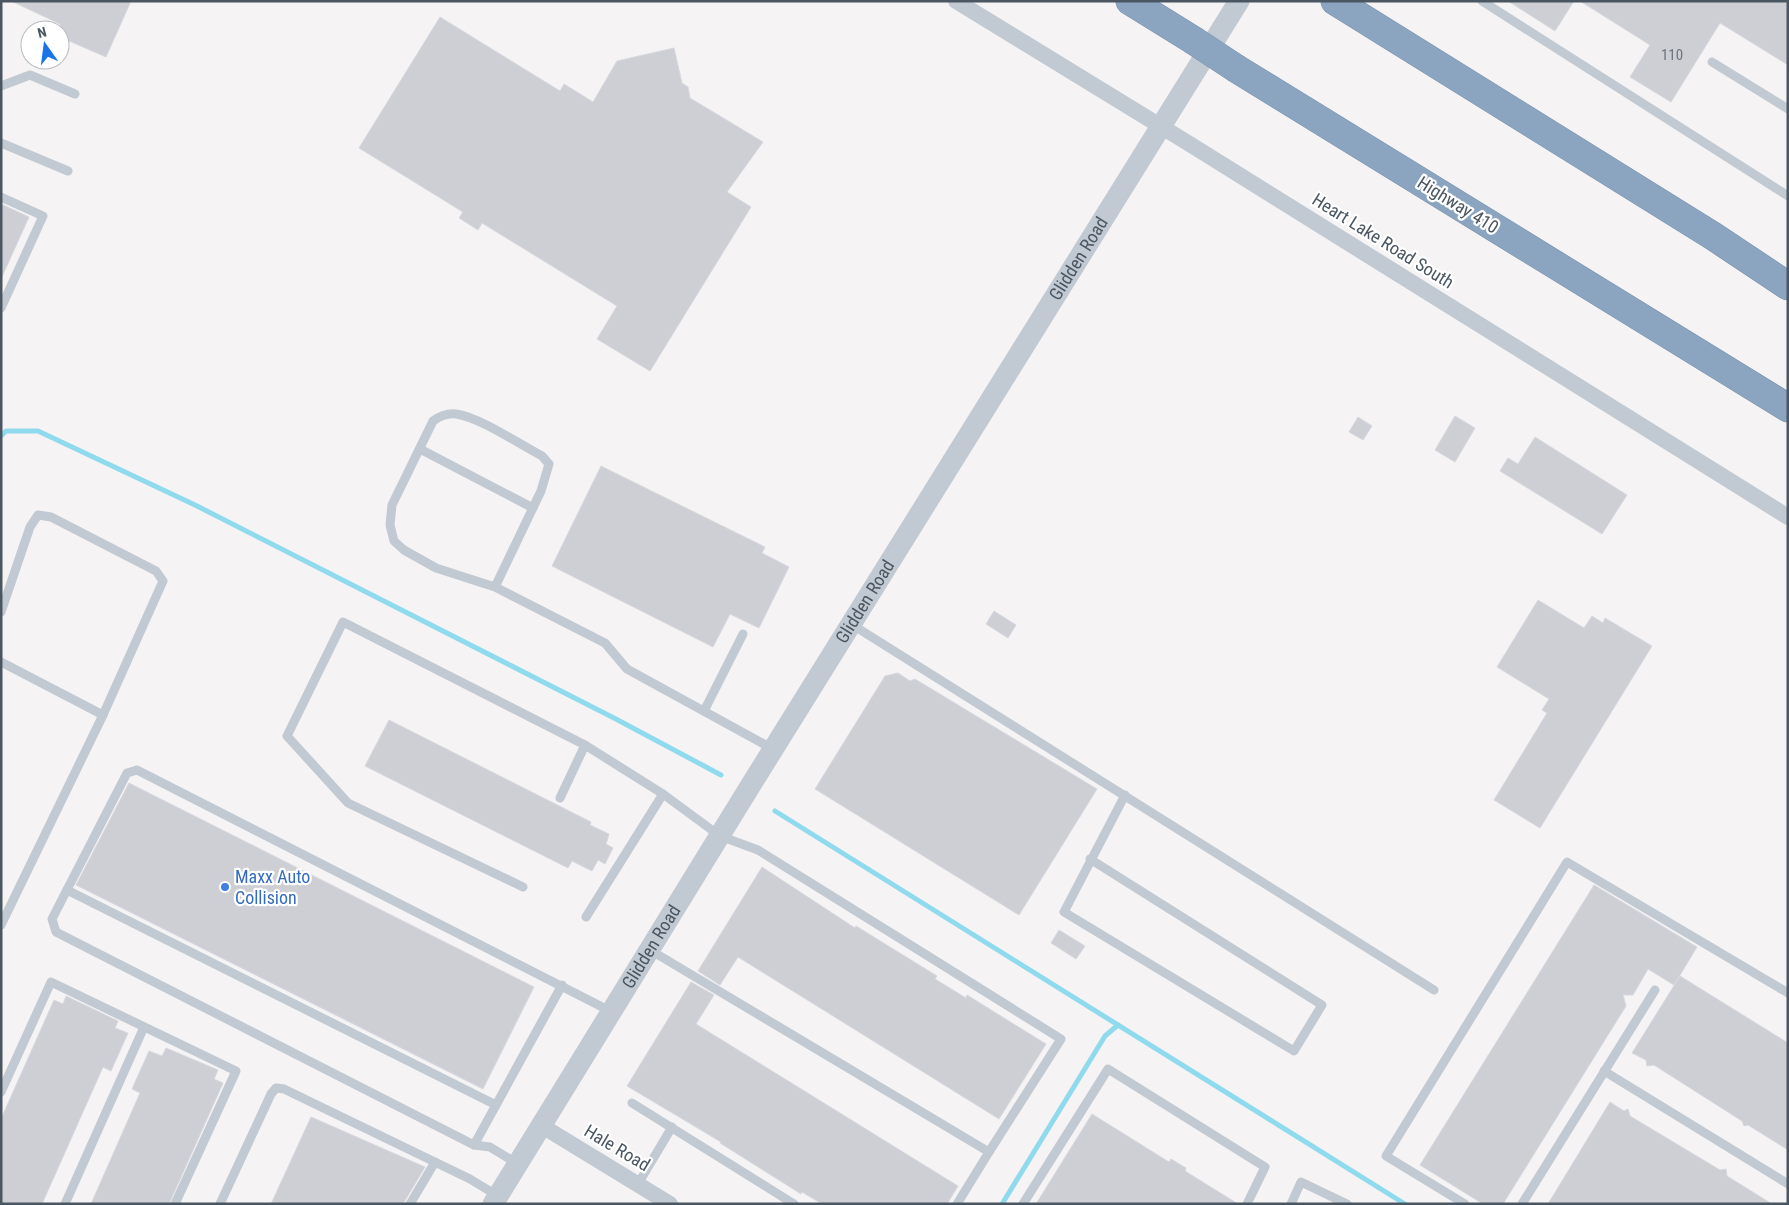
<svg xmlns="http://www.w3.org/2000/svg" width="1789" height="1205" font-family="'Roboto Condensed',sans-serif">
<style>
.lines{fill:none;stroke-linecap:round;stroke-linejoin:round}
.stream{stroke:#90daee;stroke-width:5}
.building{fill:#cdcfd5;stroke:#d7d9de}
.motorway-casing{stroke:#7690ad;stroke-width:29}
.service{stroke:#c1cad2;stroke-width:9}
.minor{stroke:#c1cad2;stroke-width:16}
.tertiary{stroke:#c1cad2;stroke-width:21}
.motorway{stroke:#8ba5c1;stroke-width:28}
.motorway-bridge-casing{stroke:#7690ad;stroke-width:29;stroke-linecap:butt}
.motorway-bridge{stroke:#8ba5c1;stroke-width:28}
.shop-dot{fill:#3f7fe0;stroke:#fff;stroke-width:2}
.labels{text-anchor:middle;stroke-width:4.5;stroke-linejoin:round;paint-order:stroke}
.number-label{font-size:15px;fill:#6b747e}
.street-label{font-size:18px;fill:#4a5661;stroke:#fff}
.shop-label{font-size:18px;fill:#366cbe;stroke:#fff;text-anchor:start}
</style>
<rect width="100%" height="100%" fill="#f5f3f3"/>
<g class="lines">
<g class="stream">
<path d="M1 436 6 431H38L195 505 614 718 721 775"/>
<path d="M775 811 1405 1204"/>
<path d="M1002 1204 1105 1036 1118 1025"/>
</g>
</g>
<g class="building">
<path d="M11 1H131L106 57 60 37V24Z"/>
<path d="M1508 1H1574L1555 31Z"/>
<path d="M1580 1H1788V65L1720 23 1671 102 1630 77 1650 45Z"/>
<path d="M440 17 560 91 564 84 593 102 617 61 674 48 682 83 688 87 690 98 763 142 727 192 751 207 650 371 597 339 617 306 482 223 478 230 459 218 463 212 359 148Z"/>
<path d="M1 204 29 217 1 279Z"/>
<path d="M1455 416 1475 428 1455 462 1435 450Z"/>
<path d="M1358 417 1372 426 1363 440 1349 432Z"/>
<path d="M1535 437 1627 495 1602 534 1500 471 1508 458 1518 464Z"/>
<path d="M601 466 765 547 762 553 789 567 759 628 730 614 713 647 552 566Z"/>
<path d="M1538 600 1584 628 1592 616 1603 623 1605 618 1652 646 1540 828 1494 800 1547 713 1542 710 1549 699 1497 667Z"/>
<path d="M994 611 1016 625 1008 638 986 624Z"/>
<path d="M898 673 910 681 915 679 1097 789 1019 915 815 789 885 676Z"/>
<path d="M389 720 591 822 590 825 609 834 606 844 613 848 605 864 598 860 592 871 572 861 568 868 365 766Z"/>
<path d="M129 783 534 987 483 1089 76 885Z"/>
<path d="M762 867 855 928 856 926 937 976 935 979 966 998 967 995 1046 1044 999 1119 738 957 720 985 698 971Z"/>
<path d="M1594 885 1697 947 1674 985 1648 969 1633 995H1623L1626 1006 1503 1204H1483L1420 1165Z"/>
<path d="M1059 930 1085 946 1076 959 1051 943Z"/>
<path d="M1680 976 1788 1043V1150L1748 1125 1744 1126 1742 1121 1654 1065 1647 1066 1646 1060 1632 1053Z"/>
<path d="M691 982 714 995 696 1024 958 1186 947 1204H822L802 1192 801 1194 720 1143 721 1142 627 1086Z"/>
<path d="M66 996 118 1021 115 1028 128 1033 111 1071 103 1067 42 1204H1V1119L54 1000 63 1004Z"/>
<path d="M166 1048 218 1070 214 1079 223 1083 169 1204H91L140 1093 132 1089 149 1051 162 1056Z"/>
<path d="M1610 1102 1624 1111 1628 1109 1630 1116 1720 1170 1726 1169 1727 1176 1772 1204H1548Z"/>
<path d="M1092 1114 1169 1162 1171 1159 1186 1168 1185 1171 1238 1204H1036Z"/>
<path d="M311 1117 425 1167 403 1204H271Z"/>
</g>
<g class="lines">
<defs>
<g id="motorway">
<path d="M1130 1 1193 40"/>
<path d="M1335 1 1713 236 1788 286"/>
<path d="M1237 69 1788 408"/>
</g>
</defs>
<use href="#motorway" class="motorway-casing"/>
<g class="service">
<path d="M1482 1 1788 196"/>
<path d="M1712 62 1788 109"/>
<path d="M1 86 30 75 75 94"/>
<path d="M1 143 68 171"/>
<path d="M1 197 43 216 1 308"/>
<path d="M420 449 533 508"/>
<path d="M495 587 541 491 549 464 542 456C519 444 479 417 456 414 447 413 440 416 433 421L392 505 390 525 394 541 404 550 436 568 495 587 605 643 627 669 773 749"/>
<path d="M1 612 30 527 38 515 51 517 156 571 163 581 103 715 1 925"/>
<path d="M851 624 1434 990"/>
<path d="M1 662 103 715"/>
<path d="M704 711 743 634"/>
<path d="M560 798 585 745"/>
<path d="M1090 859 1322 1005 1294 1051 1064 912 1125 795"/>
<path d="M523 887 348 803 287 736 343 622 585 745 663 794"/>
<path d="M67 890 496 1105"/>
<path d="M586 917 663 794 720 836 758 850 1061 1039 989 1152 650 950"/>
<path d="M1604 1071 1788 1184"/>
<path d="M1 1092 51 982 236 1071 175 1204"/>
<path d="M632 1103 794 1204"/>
<path d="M474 1145 562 985"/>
<path d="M518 1164 490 1147 474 1145 56 932 52 919 127 773 137 770 612 1012"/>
<path d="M638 1184 672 1127"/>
<path d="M65 1204 144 1027"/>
<path d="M220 1204 271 1094 276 1088 284 1089 470 1179 498 1196"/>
<path d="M410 1204 435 1162"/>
<path d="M957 1204 989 1152"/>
<path d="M1023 1204 1108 1069 1265 1167 1247 1204"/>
<path d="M1291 1204 1301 1182 1347 1204"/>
<path d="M1465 1204 1386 1156 1567 862 1788 993"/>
<path d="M1522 1204 1655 990"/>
</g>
<g class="minor">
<path d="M956 1 1188 143 1788 517"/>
<path d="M542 1126 670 1204"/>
</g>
<path class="tertiary" id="s1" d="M493 1204 749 788 1239 1"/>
<use href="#motorway" class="motorway"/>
<defs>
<path id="motorway-bridge" d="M1193 40 1237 69"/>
</defs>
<use href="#motorway-bridge" class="motorway-bridge-casing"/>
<use href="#motorway-bridge" class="motorway-bridge"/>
</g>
<circle class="shop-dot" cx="225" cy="887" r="5"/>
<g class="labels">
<g class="number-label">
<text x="1672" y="60">110</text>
</g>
<g class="street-label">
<text transform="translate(1458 205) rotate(32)" y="6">Highway 410</text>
<text transform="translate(1383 241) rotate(32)" y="6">Heart Lake Road South</text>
<text dy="6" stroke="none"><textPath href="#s1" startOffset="1112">Glidden Road</textPath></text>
<text dy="6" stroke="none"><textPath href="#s1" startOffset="708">Glidden Road</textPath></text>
<text dy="6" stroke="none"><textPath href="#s1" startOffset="302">Glidden Road</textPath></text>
<text transform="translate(617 1148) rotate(31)" y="6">Hale Road</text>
</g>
<g class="shop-label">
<text x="235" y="883">Maxx Auto<tspan x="235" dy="21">Collision</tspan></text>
</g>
</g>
<rect width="1789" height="1205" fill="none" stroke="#4a5661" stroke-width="5"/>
<g transform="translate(45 45) rotate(346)"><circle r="24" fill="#ffffff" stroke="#b7bbc0"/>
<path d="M0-4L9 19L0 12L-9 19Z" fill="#1a73e8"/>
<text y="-8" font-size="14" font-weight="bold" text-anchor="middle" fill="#4a5661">N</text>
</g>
</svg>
